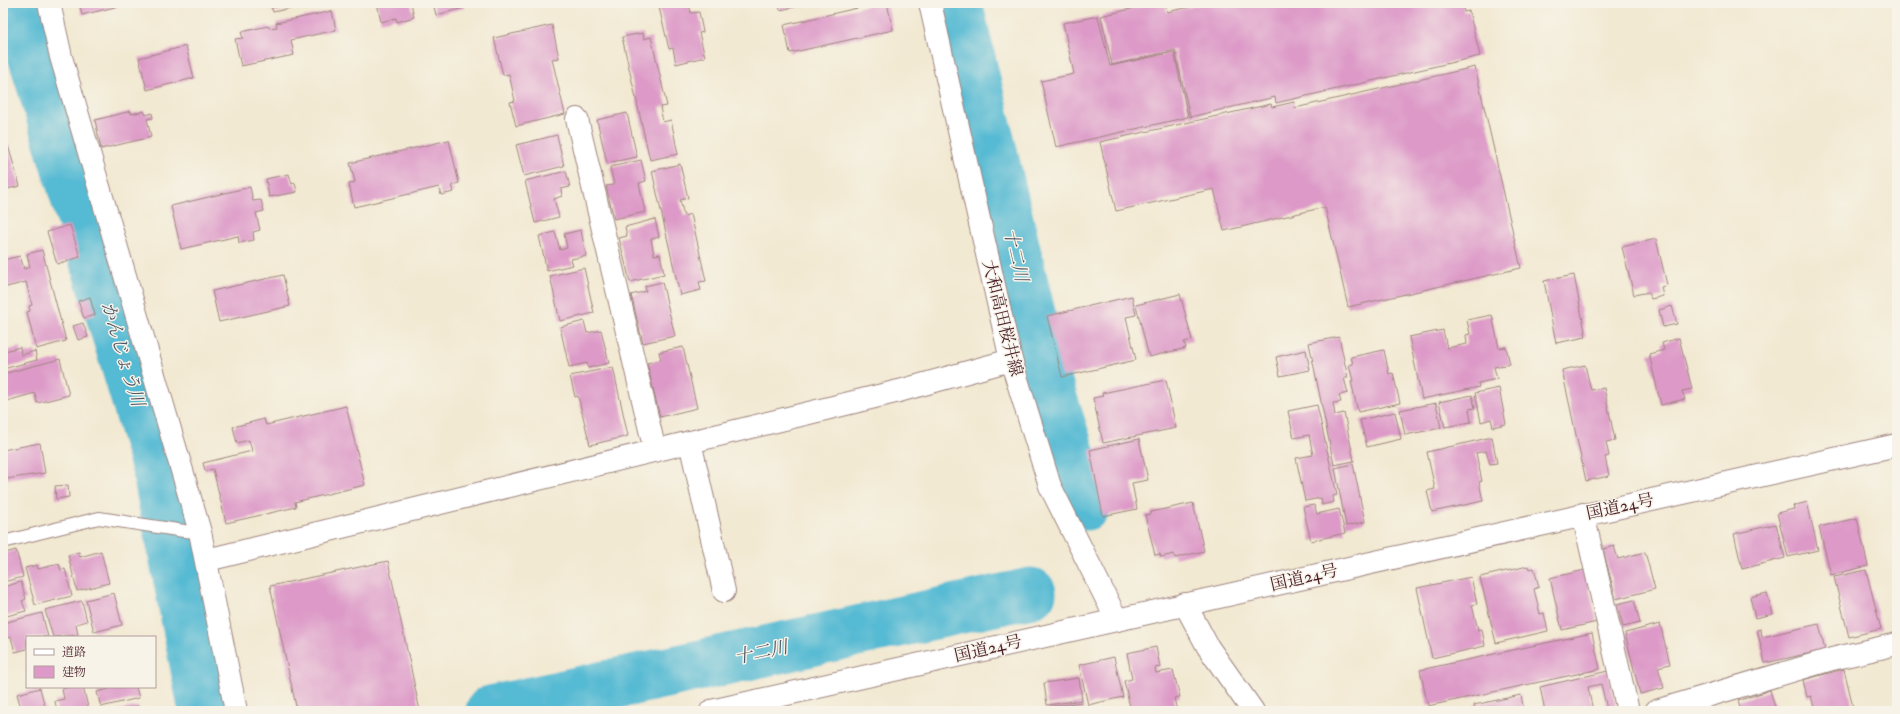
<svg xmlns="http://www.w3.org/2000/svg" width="1900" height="714" font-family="'IM FELL Double Pica','Noto Serif JP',serif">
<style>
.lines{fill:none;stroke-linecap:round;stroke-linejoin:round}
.river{stroke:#55bad3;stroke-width:51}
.building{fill:#dd9ac8}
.lane-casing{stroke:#9e847e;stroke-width:14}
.street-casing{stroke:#9e847e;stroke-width:24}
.primary-casing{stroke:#9e847e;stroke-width:24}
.highway-casing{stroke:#9e847e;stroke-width:24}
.lane{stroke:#fff;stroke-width:12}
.street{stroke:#fff;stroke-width:22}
.primary{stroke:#fff;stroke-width:22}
.highway{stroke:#fff;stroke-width:22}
.labels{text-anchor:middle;stroke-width:3;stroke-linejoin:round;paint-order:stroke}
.street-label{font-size:17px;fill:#4a1f2b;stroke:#f7f3e8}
.water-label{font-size:18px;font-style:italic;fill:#4e5566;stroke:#f7f3e8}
</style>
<rect width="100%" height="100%" fill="#f7f3e8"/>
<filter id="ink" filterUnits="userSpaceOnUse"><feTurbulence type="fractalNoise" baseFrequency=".025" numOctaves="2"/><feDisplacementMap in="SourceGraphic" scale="8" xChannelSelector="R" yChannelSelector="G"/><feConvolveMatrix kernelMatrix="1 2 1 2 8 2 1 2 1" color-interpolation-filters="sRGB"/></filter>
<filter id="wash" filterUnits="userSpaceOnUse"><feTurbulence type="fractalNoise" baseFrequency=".012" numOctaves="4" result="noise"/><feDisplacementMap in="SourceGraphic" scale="16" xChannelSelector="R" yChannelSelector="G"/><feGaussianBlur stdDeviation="0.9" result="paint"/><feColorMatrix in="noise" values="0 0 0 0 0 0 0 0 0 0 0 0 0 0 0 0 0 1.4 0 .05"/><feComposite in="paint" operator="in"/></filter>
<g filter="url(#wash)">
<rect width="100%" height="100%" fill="#f2e9d2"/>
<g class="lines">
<g class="river">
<path d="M21 3 23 22 157 468 204 711"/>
<path d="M957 3 1045 377 1086 505"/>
<path d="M491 711 1031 593"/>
</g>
</g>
<g id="blocks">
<g class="building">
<path d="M79 3H118L119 6 82 15Z"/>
<path d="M270 3H308V4L273 12Z"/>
<path d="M377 3H411L414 17 397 22 396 18 381 22Z"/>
<path d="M433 3H463L464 8 436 15Z"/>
<path d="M658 3H689L691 13 699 12 703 32 699 33 705 57 676 64 673 48 669 49Z"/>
<path d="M779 3H809V4L780 10Z"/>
<path d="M879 3H887L893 30 790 53 784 25Z"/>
<path d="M1156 3H1165L1167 12 1208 3H1462L1464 12 1469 11 1480 56 1276 103 1275 97 1190 117 1175 50 1112 65 1101 16Z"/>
<path d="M332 11 336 30 291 40 294 55 241 66 235 39 243 38 241 32 268 26 269 28 277 27 276 23Z"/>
<path d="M1098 16 1110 66 1174 52 1188 117 1056 147 1041 81 1074 74 1063 23Z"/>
<path d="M552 25 559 58 552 59 565 114 516 126 510 102 515 101 509 74 503 75 494 38Z"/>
<path d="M643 33 644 39 651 37 667 106 660 107 663 122 671 120 678 154 650 160 622 37Z"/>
<path d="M186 46 194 78 147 90 139 58Z"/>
<path d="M1475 67 1521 268 1348 307 1325 207 1224 231 1214 189 1116 211 1100 142 1271 104 1272 107 1294 102 1295 108Z"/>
<path d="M131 111V114L144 111 146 115 152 113 153 118 147 119 151 137 101 149 95 120Z"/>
<path d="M627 113 637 157 607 163 597 120Z"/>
<path d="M3 132H4L20 186 3 190Z"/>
<path d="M557 135 564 166 524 176 516 145Z"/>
<path d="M449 140 459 183 452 185 454 192 441 195 439 187 354 207 349 184 355 182 350 163Z"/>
<path d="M641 160 646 181 639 183 645 212 614 219 606 186 614 185 610 167Z"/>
<path d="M680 164 688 198 680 200 684 216 691 214 706 281 699 282 701 290 680 295 652 171Z"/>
<path d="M566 171 570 187 561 189 562 196 554 199 559 217 535 223 525 181Z"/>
<path d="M289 174 292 184 295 183 297 192 269 197 266 179Z"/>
<path d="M250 187 253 201 261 200 264 211 256 213 260 230 253 232 254 240 239 243 238 236 181 249 171 206Z"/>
<path d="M655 219 659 237 651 239 654 255 660 254 664 274 630 282 619 238 627 236 625 227Z"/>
<path d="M70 225 80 257 57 264 47 232Z"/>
<path d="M581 230 586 256 571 259 573 265 547 271 539 236 555 232 560 250 567 248 564 234Z"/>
<path d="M1656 239 1667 285 1661 287 1663 296 1651 299 1649 292 1634 295 1622 247Z"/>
<path d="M42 250 66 341 36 349 27 312 30 311 29 306 32 305 26 282 3 288V260L20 256 24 269 30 267 27 254Z"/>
<path d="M584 268 594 313 560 321 550 276Z"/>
<path d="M283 275 290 306 219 322 212 291Z"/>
<path d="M1574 275 1586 337 1556 343 1544 281Z"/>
<path d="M662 282 675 336 643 343 631 295 646 291 645 286Z"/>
<path d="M1180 294 1192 340 1184 342 1186 348 1149 357 1136 305Z"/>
<path d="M1132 296 1136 315 1126 317 1136 360 1062 377 1047 316Z"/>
<path d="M90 297 95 315 84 318 78 301Z"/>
<path d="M1672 306 1677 324 1663 327 1659 310Z"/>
<path d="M1492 315 1499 348 1506 347 1510 364 1494 367 1497 379 1478 383 1479 387 1422 399 1409 337 1443 330 1447 348 1467 344 1466 335 1470 334 1467 320Z"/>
<path d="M584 321 587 333 601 330 609 363 588 368 587 363 569 367 560 327Z"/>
<path d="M83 323 88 337 78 340 73 326Z"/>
<path d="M1339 337 1348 378H1344L1348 393 1339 395 1341 402 1333 403 1335 415 1344 413 1354 461 1334 465 1309 343Z"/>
<path d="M1679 338 1692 389 1682 391 1685 399 1661 405 1649 354 1664 350 1662 343Z"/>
<path d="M3 345 5 351 20 347 21 355 35 351 37 360 3 369Z"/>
<path d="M683 347 697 408 660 417 647 363 661 360 659 352Z"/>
<path d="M1306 350 1310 370 1280 376 1276 357Z"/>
<path d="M1384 350 1389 374 1393 373 1400 403 1358 412 1351 381H1353L1349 365 1353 364 1351 357Z"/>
<path d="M60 359 69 395 37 403 35 393 3 402V374Z"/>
<path d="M1585 365 1591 390 1604 388 1615 440 1606 442 1609 456 1605 457 1609 476 1586 481 1562 370Z"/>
<path d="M613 367 628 436 590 445 578 396 575 397 570 376Z"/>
<path d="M1166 380 1176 428 1103 443 1093 398 1103 396 1102 393Z"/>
<path d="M1499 388 1506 424 1493 427 1491 419 1481 422 1475 393Z"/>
<path d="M1472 395 1475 408 1469 409 1471 422 1445 427 1439 402Z"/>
<path d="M1436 403 1441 428 1405 435 1400 410Z"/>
<path d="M1317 405 1337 495 1333 496 1334 502 1322 505 1321 498 1305 501 1296 458 1313 455 1309 435 1294 438 1288 411Z"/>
<path d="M346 406 365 485 295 502 296 507 226 523 213 469 205 471 203 463 252 451 249 440 237 443 233 427 264 419 266 425Z"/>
<path d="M1395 412 1401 439 1367 447 1360 420Z"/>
<path d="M1492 437 1497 463 1490 464 1486 451 1476 453 1482 481 1479 482 1483 501 1432 512 1427 491 1435 489 1427 452Z"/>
<path d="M1139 439 1148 480 1132 483 1137 509 1103 516 1090 450Z"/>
<path d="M40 443 45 473 6 479 3 450Z"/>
<path d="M1353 464 1365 522 1346 526 1335 468Z"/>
<path d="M68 485 69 497 56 499 55 486Z"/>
<path d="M1807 502 1818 550 1788 557 1777 513 1794 509 1793 506Z"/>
<path d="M1193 503 1204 551 1175 558 1174 554 1161 557 1160 554 1155 555 1145 515 1151 514V512Z"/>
<path d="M1314 505 1317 514 1339 509 1345 533 1311 541 1303 507Z"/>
<path d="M1857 518 1868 566 1831 575 1819 527Z"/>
<path d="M1776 524 1785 558 1742 569 1734 534Z"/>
<path d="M1614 546 1618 559 1645 552 1655 589 1616 599 1603 549Z"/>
<path d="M16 550 23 577 3 582V556H5V553Z"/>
<path d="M101 551 109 583 77 591 68 555 79 552 80 557Z"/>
<path d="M388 561 420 711H297L270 586Z"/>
<path d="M59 564 61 570 65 569 72 596 35 605 25 568 37 565 38 569Z"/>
<path d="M1528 566 1529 569 1534 568 1539 587 1534 589 1540 614 1544 613 1548 631 1496 643 1480 577Z"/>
<path d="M1585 570 1597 622 1562 630 1550 578Z"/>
<path d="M1866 570 1881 629 1849 637 1834 577Z"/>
<path d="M1471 577 1477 604 1472 605 1478 630 1482 629 1485 646 1432 658 1417 588Z"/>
<path d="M21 582 26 599 22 601 26 611 3 617V587Z"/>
<path d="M114 593 122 625 94 632 86 600Z"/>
<path d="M1767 593 1773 614 1755 618 1750 597Z"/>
<path d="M1634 600 1640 623 1623 627 1617 604Z"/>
<path d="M82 601 87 621 76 624 78 635 53 637 45 610Z"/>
<path d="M42 613 48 637H27V649L15 652 11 637 3 639V623Z"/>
<path d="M1660 624 1670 664 1658 667 1664 688 1640 694 1625 633Z"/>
<path d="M1819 624 1825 650 1765 663 1757 630 1761 629 1762 637Z"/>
<path d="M1592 633 1600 669 1428 706 1420 670Z"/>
<path d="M1156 647 1160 667 1155 668 1156 673 1173 670 1180 697 1174 698 1177 711H1131L1124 681 1132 679 1127 653Z"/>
<path d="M1114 657 1123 697 1088 705 1079 665Z"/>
<path d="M1844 669 1854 711H1815L1811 696 1807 697 1803 680Z"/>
<path d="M1608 671 1616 707 1607 709 1601 684 1588 687 1593 711H1545L1540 687Z"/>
<path d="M1079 678 1082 700 1047 705 1044 683Z"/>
<path d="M69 687H83L89 711H57L55 701 64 699 62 689Z"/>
<path d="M108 687H136L139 698 101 707 97 692 109 689Z"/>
<path d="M40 688 46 711H13L21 708 17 694Z"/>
<path d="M1770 690 1776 711H1741L1738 701Z"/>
<path d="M1521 695 1524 711H1475L1474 705Z"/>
<path d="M1082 702 1084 711H1049L1048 707Z"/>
<path d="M138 706 139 711H119V710Z"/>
</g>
</g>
</g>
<g filter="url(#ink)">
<use href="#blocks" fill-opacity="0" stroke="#9e847e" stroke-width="1"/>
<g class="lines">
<defs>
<path id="lane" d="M3 542 99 518 184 531 200 532"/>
<g id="street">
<path d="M49 3 61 57 200 532 236 711"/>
<path d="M577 119 655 451"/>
<path d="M690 442 724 591"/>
<path d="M1583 514 1628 711"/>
<path d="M207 560 899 391 1011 360"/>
<path d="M1185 604 1208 647 1253 711"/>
<path d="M1656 711 1832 659 1897 644"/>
</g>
<path id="primary" d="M930 3 1011 360 1050 486 1117 620"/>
<path id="highway" d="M711 711 1897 445"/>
</defs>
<use href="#lane" class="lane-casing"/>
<use href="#street" class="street-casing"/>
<use href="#primary" class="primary-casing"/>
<use href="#highway" class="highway-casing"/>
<use href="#lane" class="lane"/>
<use href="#street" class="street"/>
<use href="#primary" class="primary"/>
<use href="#highway" class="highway"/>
</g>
</g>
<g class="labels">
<g class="street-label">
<text transform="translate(1003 318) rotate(76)" y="6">大和高田桜井線</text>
<text transform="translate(1620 506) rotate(-12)" y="6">国道24号</text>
<text transform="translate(1304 577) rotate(-13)" y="6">国道24号</text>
<text transform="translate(988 648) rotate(-13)" y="6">国道24号</text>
</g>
<g class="water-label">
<text transform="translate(1016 255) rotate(77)" y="6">十二川</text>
<text transform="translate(123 354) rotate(73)" y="6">かんじょう川</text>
<text transform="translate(761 652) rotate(-12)" y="6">十二川</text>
</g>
</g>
<rect width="1900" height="714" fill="none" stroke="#f7f3e8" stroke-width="16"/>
<rect x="26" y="636" width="130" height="52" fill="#f7f3e8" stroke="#b29e9c"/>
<rect x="34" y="649" width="20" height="6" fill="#ffffff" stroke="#b29e9c"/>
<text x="62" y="656" font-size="12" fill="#4a1f2b">道路</text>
<rect x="34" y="666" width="20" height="12" fill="#dd9ac8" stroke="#b29e9c"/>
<text x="62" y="676" font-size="12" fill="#4a1f2b">建物</text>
</svg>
